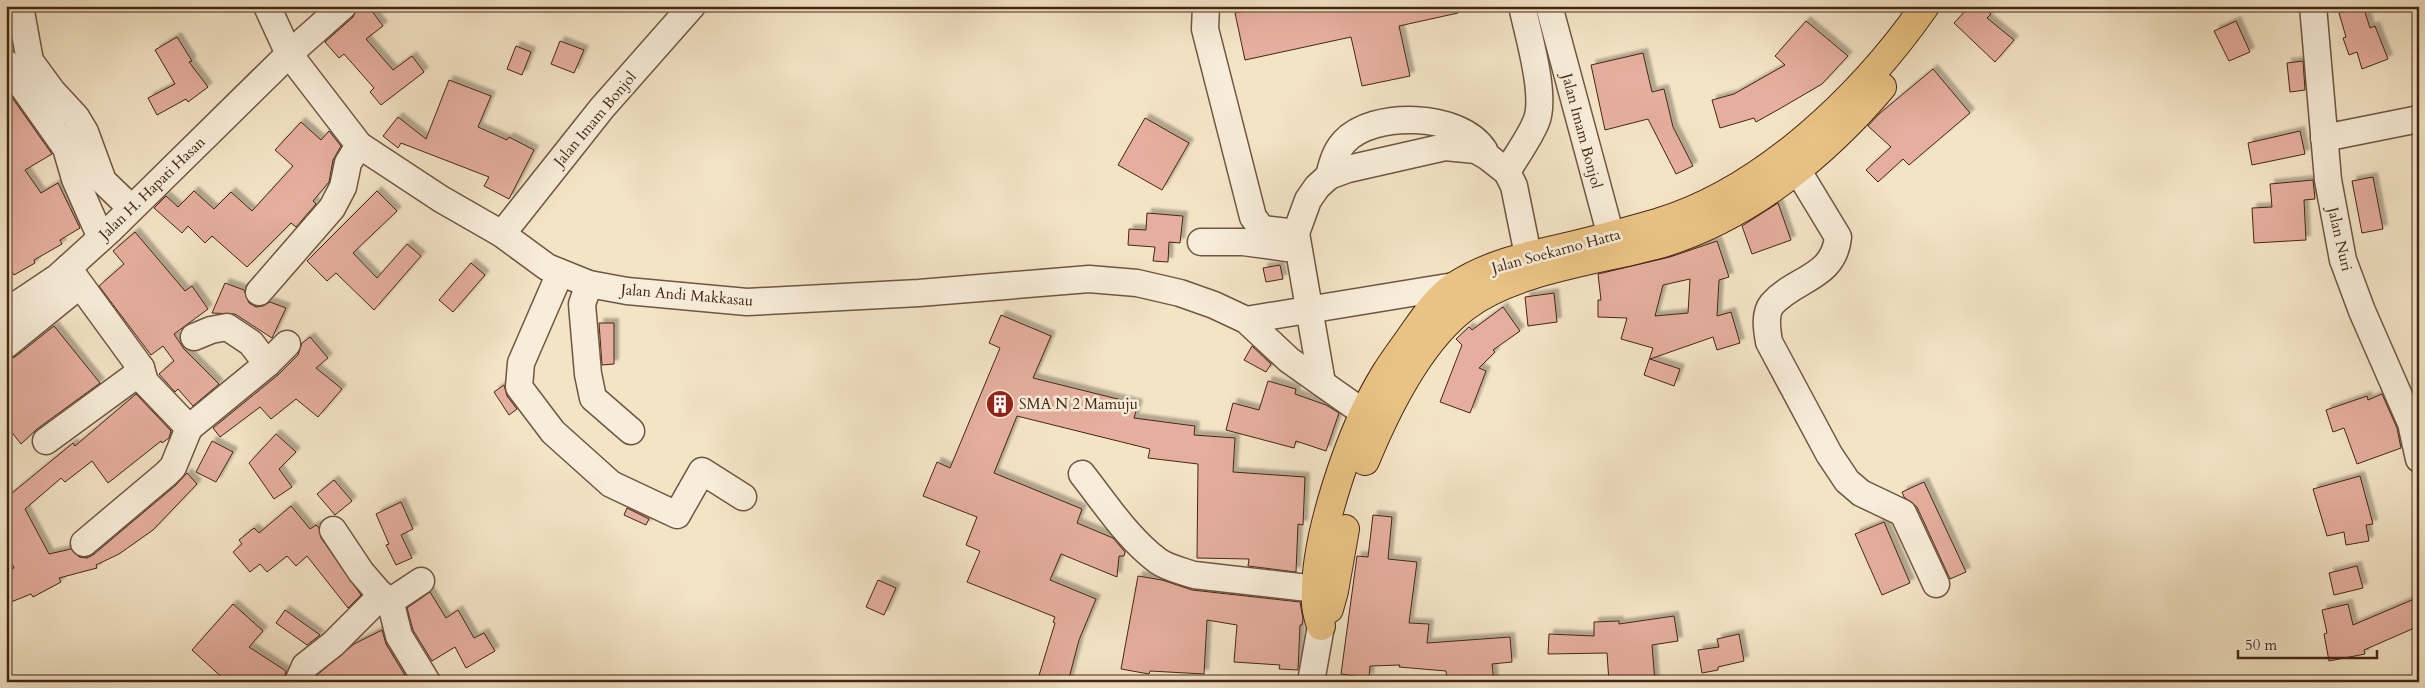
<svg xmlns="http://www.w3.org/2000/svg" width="2425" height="688" font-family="Cardo,serif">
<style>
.building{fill:#e5ae9e;stroke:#432714;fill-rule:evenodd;filter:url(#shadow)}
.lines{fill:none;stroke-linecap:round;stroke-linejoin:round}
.minor-casing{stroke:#6f5640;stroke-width:29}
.major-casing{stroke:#432714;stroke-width:30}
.minor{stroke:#f8edda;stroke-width:26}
.major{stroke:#eac283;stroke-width:28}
.labels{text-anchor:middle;stroke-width:5;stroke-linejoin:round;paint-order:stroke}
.street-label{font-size:15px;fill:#432714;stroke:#f8edda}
.poi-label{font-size:15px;fill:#432714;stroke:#f8edda;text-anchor:start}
</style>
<defs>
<filter id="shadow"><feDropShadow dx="4.5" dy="-4.5" stdDeviation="1" flood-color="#0004"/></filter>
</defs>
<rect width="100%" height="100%" fill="#f4e4c6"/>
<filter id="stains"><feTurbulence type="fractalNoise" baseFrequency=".004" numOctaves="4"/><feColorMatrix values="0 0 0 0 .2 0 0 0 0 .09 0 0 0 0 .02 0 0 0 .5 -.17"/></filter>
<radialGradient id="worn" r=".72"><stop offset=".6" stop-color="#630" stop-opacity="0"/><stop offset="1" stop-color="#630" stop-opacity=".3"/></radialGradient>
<g class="building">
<path d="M358 6H368L383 26 366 39 393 70 412 56 424 72 381 105 370 92 374 88 344 54 339 58 325 42 353 17Z"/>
<path d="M1268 6H1458V13L1399 26 1410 76 1362 86 1351 37 1245 60 1235 13Z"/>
<path d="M1970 6H1982L1991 14 1987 18 2014 40 1995 62 1954 23Z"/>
<path d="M2363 6 2370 28 2375 26 2388 59 2362 69 2357 52 2349 55 2343 38 2346 37 2339 13Z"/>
<path d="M1806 21 1848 56 1822 84 1781 108 1756 122 1754 118 1720 128 1712 100 1734 94 1785 65 1775 56Z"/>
<path d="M2236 21 2250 52 2229 61 2214 31Z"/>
<path d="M177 37 192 61 189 62 208 87 188 102 186 99 157 115 148 98 175 84 155 50Z"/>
<path d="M560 41 584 50 574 73 551 64Z"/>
<path d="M516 46 531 52 522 75 507 69Z"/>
<path d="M1643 53 1652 92 1664 89 1673 127 1693 166 1676 174 1648 119 1605 130 1591 65Z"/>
<path d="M2303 61 2305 90 2290 92 2287 63Z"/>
<path d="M1933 69 1970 113 1909 165 1903 159 1878 182 1866 170 1891 147 1868 126 1879 114Z"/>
<path d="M449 80 491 96 478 127 507 140 509 137 534 150 509 199 484 186 489 177 401 143 398 148 383 136 398 117 426 139Z"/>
<path d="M6 89 52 154 25 170 41 193 58 183 80 228 60 240 62 244 34 260 35 263 14 275 6 262Z"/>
<path d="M1145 118 1189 143 1162 190 1118 165Z"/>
<path d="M301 122 321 140 329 131 341 146 333 160 329 182 313 201 316 204 296 227 291 223 247 267 212 236 205 243 188 226 182 233 154 208 166 196 178 207 194 191 214 209 231 192 252 211 293 166 275 150Z"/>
<path d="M2300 131 2305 154 2252 165 2248 143Z"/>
<path d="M2373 177 2383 229 2362 233 2352 181Z"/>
<path d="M2313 180 2315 199 2304 200 2306 240 2254 243 2252 208 2272 207 2270 184Z"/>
<path d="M377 191 397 211 353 253 377 278 407 244 421 256 374 310 336 273 327 281 307 261Z"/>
<path d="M1778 203 1791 240 1752 254 1742 226Z"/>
<path d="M1147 213 1183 216 1180 243 1169 242 1168 262 1153 261 1155 247 1128 245 1129 229 1146 230Z"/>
<path d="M135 232 185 291 192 286 208 309 174 334 184 349 219 384 193 406 178 389 175 392 159 374 174 361 163 346 151 355 99 286 124 264 113 251Z"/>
<path d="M1717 241 1729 277 1719 280 1717 316 1731 312 1740 343 1717 350 1713 337 1650 359 1680 369 1674 386 1644 375 1653 348 1621 339 1627 318 1598 317V300H1601L1598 274 1670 257ZM1690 279 1688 313 1655 316 1663 285Z"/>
<path d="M471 263 485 275 453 312 439 300Z"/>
<path d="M1280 265 1283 279 1266 282 1263 268Z"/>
<path d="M225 283 244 290 249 303 256 307 263 306 270 302 286 308 272 338 235 314 212 313Z"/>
<path d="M1554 293 1557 322 1528 326 1525 297Z"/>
<path d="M1503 307 1520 331 1493 350 1495 352 1479 368 1486 371 1470 413 1440 402 1462 345 1456 339 1469 327 1472 330Z"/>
<path d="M1001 315 1051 336 1033 378 1138 404 1134 418 1195 426 1194 435 1235 438 1233 472 1305 477 1303 525 1298 524 1296 572 1248 566 1249 559 1197 558 1198 464 1148 458 1150 449 1017 416 994 473 1082 509 1077 523 1113 538 1125 552 1124 556H1119L1117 577 1061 554 1050 580 1096 599 1079 640 1068 682H1037L1055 623 1053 622 1055 617 967 582 980 551 966 545 977 517 923 496 937 462 950 468 1000 348 989 343Z"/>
<path d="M599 323H614V364L602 365Z"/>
<path d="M54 326 100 383 37 429 21 444 6 425V360L15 357Z"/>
<path d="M310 337 328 358 316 368 342 389 318 417 296 399 271 419 260 407 220 437 213 428 278 375 298 355 302 343Z"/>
<path d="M1252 346 1271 364 1266 372 1244 360Z"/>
<path d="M1268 381 1296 389 1295 394 1326 405 1339 413 1326 451 1296 441 1294 448 1226 430 1233 403 1259 410Z"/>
<path d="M504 385 507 396 517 409 509 415 494 392Z"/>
<path d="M136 394 171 431 169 438 162 443 161 441 108 483 92 461 65 482 61 478 25 509 49 554 71 549 79 557 87 558 93 555 176 485 187 473 197 484 153 530 119 554 96 565 97 568 59 578 61 582 33 597 31 594 6 604V571L14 568 6 552V498L73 443 75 446Z"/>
<path d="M2382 394 2397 428 2401 448 2357 464 2344 428 2333 432 2326 410 2367 396 2368 400Z"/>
<path d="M276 434 296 452 279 469 292 487 274 499 249 463Z"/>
<path d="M212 441 233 452 216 482 196 472Z"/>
<path d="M2360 476 2373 524 2366 525 2369 541 2346 545 2344 532 2327 536 2313 489Z"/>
<path d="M334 480 352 501 335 515 317 494Z"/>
<path d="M1924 482 1966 572 1950 579 1917 507 1904 497 1902 492Z"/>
<path d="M401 502 413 529 401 535 412 558 396 565 386 545 389 544 376 514Z"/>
<path d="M291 506 310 529 316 525 319 528 321 538 361 595 348 608 307 556 296 566 287 556 267 572 260 564 250 572 233 552 242 544 239 540 254 528 259 533Z"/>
<path d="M627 508 649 519 646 525 624 515Z"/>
<path d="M1373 515 1392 517 1388 559 1417 562 1409 623 1429 624 1427 643 1510 637 1512 662 1492 664 1494 682H1447L1446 671 1399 667 1400 665 1370 666 1369 678 1341 674 1357 556 1368 557Z"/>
<path d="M1884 522 1910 583 1882 595 1855 534Z"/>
<path d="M2357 566 2363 588 2334 595 2329 573Z"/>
<path d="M1138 576 1162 580 1192 590 1300 602 1303 619 1302 625H1300L1298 670 1279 669 1280 665 1234 662 1237 625 1207 620 1204 674 1150 671 1149 674 1121 669Z"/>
<path d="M878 580 896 588 884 615 866 607Z"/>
<path d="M430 592 446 618 458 610 474 638 484 633 495 651 466 668 455 647 432 661 413 630 407 608Z"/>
<path d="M2419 597V626L2364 650 2365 654 2329 661 2324 634 2327 633 2322 610 2348 604 2353 625Z"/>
<path d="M233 604 263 631 249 647 286 671 283 682H227L192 650Z"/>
<path d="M285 610 320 635 307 645 276 623Z"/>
<path d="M1674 616 1678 641 1652 645 1655 682H1609L1607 653 1548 654 1549 634 1594 636V622L1619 621V624Z"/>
<path d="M382 630 386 644 409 682H314L317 675 354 644Z"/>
<path d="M1739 634 1744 661 1718 667V670L1702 673 1698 650 1719 647 1717 639Z"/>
</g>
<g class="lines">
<defs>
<g id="minor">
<path d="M20 6 30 61 52 91 76 117 85 132 103 181 131 208"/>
<path d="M267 6 289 54 359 145 441 199 502 234 547 267 589 284 627 291 747 302 919 293 1089 279 1137 283 1180 293 1214 305 1246 320 1289 360 1364 413 1378 429"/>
<path d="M1206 6 1205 29 1253 217 1262 229 1296 233"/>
<path d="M1549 6 1616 255"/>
<path d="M2313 6 2328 180 2343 260 2362 311 2411 423 2419 459"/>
<path d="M6 63 66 148 75 179 101 238"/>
<path d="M2324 138 2419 119"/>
<path d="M1798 171 1838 237C1834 278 1795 278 1772 304 1764 314 1767 330 1769 342L1829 454 1847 481 1861 493 1903 513 1936 584"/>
<path d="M1507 172C1516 156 1529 139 1536 122 1547 97 1528 34 1522 6"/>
<path d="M1329 176C1332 164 1335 152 1344 142 1373 110 1460 113 1484 150"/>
<path d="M502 234 602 108 692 6"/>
<path d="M1201 242H1243L1287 248"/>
<path d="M68 268 141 368 145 382 189 428 267 364 287 344"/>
<path d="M560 273 521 363 519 387 553 432 611 484 677 515 702 471 743 497"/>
<path d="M589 284 582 304 588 374 593 398 631 431"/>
<path d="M259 292 332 208 343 187 348 163 359 145"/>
<path d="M6 312 58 277 111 229 289 54 343 6"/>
<path d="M1246 320 1454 286"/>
<path d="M194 337 211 330 227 327 251 343 267 364"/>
<path d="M6 345 70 293"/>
<path d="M1322 383 1296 233 1308 200 1317 187 1329 176 1348 169 1445 147 1476 150 1488 157 1507 172 1514 186 1528 255"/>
<path d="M46 441 132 378 141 368"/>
<path d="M1082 474C1105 503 1128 539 1158 561 1168 568 1182 571 1194 575L1334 591"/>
<path d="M333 530 361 572 392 608 399 636 427 682"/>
<path d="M84 543 166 474 173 467 189 428"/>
<path d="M388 603 421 581"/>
<path d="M298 682 305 666 333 644 382 595"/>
<path d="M1311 682 1321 626"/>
</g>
<g id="major">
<path d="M1365 461C1386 410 1420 341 1465 307 1516 268 1605 260 1666 242 1751 215 1825 154 1882 87"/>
<path d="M1329 609 1334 591 1345 529"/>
<path d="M1321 626C1319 619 1316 611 1316 603 1313 539 1351 429 1385 374 1393 361 1403 348 1412 335 1424 318 1437 298 1455 286 1490 263 1531 255 1571 246 1600 239 1629 231 1657 223 1764 191 1863 95 1925 6"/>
</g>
</defs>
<use href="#minor" class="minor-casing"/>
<use href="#major" class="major-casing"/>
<use href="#minor" class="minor"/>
<use href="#major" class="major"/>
</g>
<defs>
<symbol id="building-disc" viewBox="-11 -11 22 22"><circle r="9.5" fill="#8f2418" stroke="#f8edda"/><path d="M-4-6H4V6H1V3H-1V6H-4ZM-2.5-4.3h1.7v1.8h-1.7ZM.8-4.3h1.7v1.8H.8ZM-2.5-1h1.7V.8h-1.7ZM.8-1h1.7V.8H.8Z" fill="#fff"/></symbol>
</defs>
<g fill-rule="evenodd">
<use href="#building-disc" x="984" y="388" width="32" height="32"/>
</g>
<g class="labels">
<g class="street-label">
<text transform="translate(595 119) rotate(-50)" y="5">Jalan Imam Bonjol</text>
<text transform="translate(1582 131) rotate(75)" y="5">Jalan Imam Bonjol</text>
<text transform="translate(152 188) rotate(-44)" y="5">Jalan H. Hapati Hasan</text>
<text transform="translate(2340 239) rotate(77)" y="5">Jalan Nuri</text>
<text transform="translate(1556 251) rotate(-15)" y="5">Jalan Soekarno Hatta</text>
<text transform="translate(687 295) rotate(5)" y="5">Jalan Andi Makkasau</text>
</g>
<g class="poi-label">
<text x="1019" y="409">SMA N 2 Mamuju</text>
</g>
</g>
<rect width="2425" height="688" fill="none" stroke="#f4e4c6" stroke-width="25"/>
<rect x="8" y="8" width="2410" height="673" fill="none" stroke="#432714" stroke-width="2.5"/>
<rect x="12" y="12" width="2400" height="663" fill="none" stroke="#432714"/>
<path d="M2238 650v8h139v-8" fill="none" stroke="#432714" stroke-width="2.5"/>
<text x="2245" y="650" font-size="15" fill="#432714" stroke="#f8edda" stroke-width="4" paint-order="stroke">50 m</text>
<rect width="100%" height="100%" filter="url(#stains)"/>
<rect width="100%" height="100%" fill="url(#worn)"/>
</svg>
